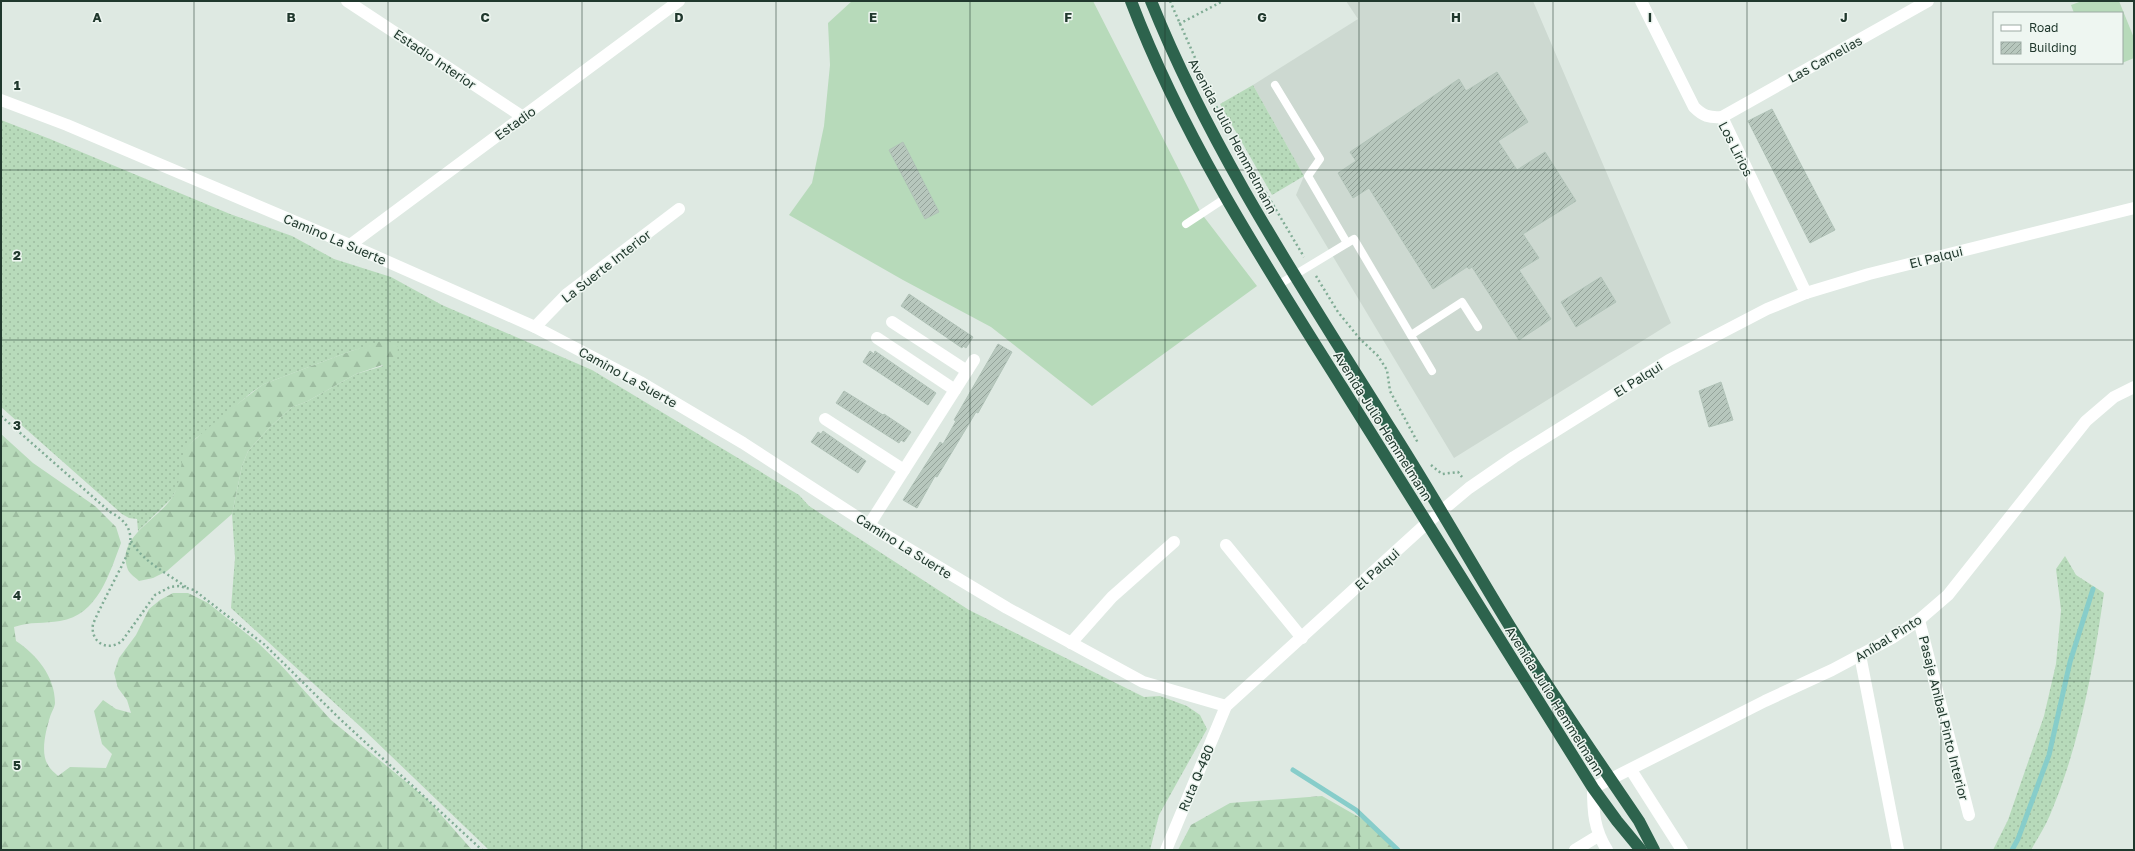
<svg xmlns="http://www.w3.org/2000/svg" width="2135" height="851" font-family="'Golos Text',sans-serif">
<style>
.built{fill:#cdd9d1}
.grass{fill:url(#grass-dots)}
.forest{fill:url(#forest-firs)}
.garden{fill:#b7daba}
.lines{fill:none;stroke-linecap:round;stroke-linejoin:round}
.stream{stroke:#87cdca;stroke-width:5}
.building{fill:url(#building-hatch);stroke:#b1c3b8}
.path{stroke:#80ac95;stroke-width:2.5;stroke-dasharray:2 3;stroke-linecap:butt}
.lane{stroke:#fff;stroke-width:8}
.street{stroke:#fff;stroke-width:12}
.secondary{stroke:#fff;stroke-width:12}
.highway{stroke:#2d634d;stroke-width:12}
.grid{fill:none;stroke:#20382d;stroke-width:1;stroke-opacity:0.55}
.labels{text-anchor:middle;stroke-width:3;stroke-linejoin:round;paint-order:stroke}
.street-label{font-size:13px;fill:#20382d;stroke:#eef6f1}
.grid-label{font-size:13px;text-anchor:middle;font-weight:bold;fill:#20382d;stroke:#eef6f1;stroke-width:3;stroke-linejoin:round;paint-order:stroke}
</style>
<defs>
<pattern id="grass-dots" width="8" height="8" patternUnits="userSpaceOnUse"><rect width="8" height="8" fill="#b7daba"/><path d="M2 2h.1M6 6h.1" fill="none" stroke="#9dbca0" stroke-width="1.8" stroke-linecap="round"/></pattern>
<pattern id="forest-firs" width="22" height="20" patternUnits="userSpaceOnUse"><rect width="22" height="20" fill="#b7daba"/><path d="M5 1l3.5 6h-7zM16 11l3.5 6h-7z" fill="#9dbca0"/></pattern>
<pattern id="building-hatch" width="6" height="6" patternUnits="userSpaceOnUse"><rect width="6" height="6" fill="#b7c7bd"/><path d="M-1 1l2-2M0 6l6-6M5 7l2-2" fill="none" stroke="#94a39a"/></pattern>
</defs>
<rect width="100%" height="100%" fill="#dee9e2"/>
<path class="built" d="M1346 1H1533L1671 323 1454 458 1296 195 1304 176 1253 85 1358 19Z"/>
<g class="grass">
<path d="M1253 85 1304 176 1272 195 1220 104Z"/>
<path d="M1 120 50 139 230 214 292 236 334 259 391 277 442 305 592 370 799 495 809 506 969 610 1144 697 1160 696 1187 706 1200 715 1207 729 1159 815 1150 850H489L363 729 231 608 235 558 232 514 242 466 248 451 269 428 292 407 306 402 356 374 383 366 365 347 351 351 264 384 252 392 208 430 196 438 186 449 178 487 171 499 138 531 137 519 129 518 122 514 1 407Z"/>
<path d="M2065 556 2076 575 2104 593C2093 669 2080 744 2050 815 2045 827 2037 839 2031 850H1993L2008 820 2044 716 2056 664 2061 610 2056 569Z"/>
</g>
<g class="forest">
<path d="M384 340 398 345 397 360 356 374 306 402 292 407 269 428 248 451 242 466 232 514 167 571 153 578 139 581C136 578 130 574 128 570 115 538 157 520 171 499 182 484 179 466 185 450 188 443 254 390 264 384L351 351Z"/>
<path d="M1 434 33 463 95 506 116 527 121 543C109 574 98 615 60 621 44 624 31 621 14 627L16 641C36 654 55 676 55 703 55 707 51 713 50 717 46 730 40 753 48 765 50 769 55 773 58 776L70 767 106 768 112 754 102 744 94 711 103 700 116 709 131 713 127 700 118 688 114 673 119 658 136 635 149 609 160 600 173 593H188L208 603 257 642 279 663 331 720 428 800 472 850H1Z"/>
<path d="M1322 796 1364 820 1399 850H1178L1191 825 1230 803Z"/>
</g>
<g class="garden">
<path d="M852 1H1093L1201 213 1257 286 1092 406 991 327 903 280 789 215 812 183 824 126 830 65 828 23Z"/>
<path d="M2082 1H2119L2134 38V58L2122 63V13H2074L2071 5Z"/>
</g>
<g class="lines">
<g class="stream">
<path d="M1293 770 1356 810 1398 850"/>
<path d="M2012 850 2018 839 2049 755 2070 662 2093 589"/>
</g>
</g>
<g class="building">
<path d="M1497 72 1528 122 1498 141 1517 170 1545 152 1576 201 1523 234 1539 258 1519 270 1551 319 1519 340 1472 267 1469 269 1467 267 1433 289 1369 188 1353 198 1338 173 1356 161 1350 152 1459 79 1466 91Z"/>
<path d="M1772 109 1835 230 1810 243 1748 121Z"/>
<path d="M903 142 939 212 925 219 889 150Z"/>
<path d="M1601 277 1616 302 1576 327 1561 302Z"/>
<path d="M909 294 973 337 966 348 963 346 962 348 901 306Z"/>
<path d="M998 344 1012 352 978 413 976 412 937 477 935 476 917 508 903 500 940 442 943 444 956 421 954 420Z"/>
<path d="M870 351 874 354 875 351 936 393 928 405 863 362Z"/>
<path d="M1721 382 1733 420 1709 427 1699 391Z"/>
<path d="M844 391 883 415 884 414 911 432 904 442 901 440 899 443 836 403Z"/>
<path d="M823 431 866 461 858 473 811 442 818 432 821 434Z"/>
</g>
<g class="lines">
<g class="path">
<path d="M1170 1 1218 110"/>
<path d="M1179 24 1223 1"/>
<path d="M1230 132 1304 257"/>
<path d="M1316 276 1338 312 1360 339 1378 356 1387 370 1390 391 1418 443"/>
<path d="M1 416 110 512C143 529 129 552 116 577 108 593 100 608 93 624 90 643 108 652 122 641L155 595 170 587 179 586 194 590 265 645 340 719 482 850"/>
<path d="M1431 465 1442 474 1458 472 1462 477"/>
<path d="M131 541C143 562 167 573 186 587"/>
</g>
<g class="lane">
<path d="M1275 85 1320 159 1308 176 1347 243"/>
<path d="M1186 224 1227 197"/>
<path d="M1278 285 1354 239 1432 371"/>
<path d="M1411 335 1462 302 1478 327"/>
</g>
<g class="street">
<path d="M347 1 523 117"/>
<path d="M1641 1 1694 107C1703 116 1709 118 1722 117L1928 1"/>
<path d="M1722 117 1806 293"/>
<path d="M892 322 967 371"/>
<path d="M535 327 567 294 679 209"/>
<path d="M877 338 955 390"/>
<path d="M825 419 904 470"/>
<path d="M869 525 974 360"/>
<path d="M1226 545 1302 638"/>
<path d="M1919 620 1969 815"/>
<path d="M1071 643 1112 597 1174 542"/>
<path d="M1860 655 1898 850"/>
<path d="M1631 770 1682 850"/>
<path d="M1593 788C1593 812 1594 829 1607 850"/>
<path d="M1575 850 1598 836"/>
</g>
<g class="secondary">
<path d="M1 100 67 125 350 245 535 327 640 382 743 443 877 530 1007 608 1143 682 1226 706"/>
<path d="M350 245 679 1"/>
<path d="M1593 788 1765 701 1832 670 1892 638 1919 620 1948 595 2086 421 2114 397 2134 387"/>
<path d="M1166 850 1226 706 1427 523 1469 488 1514 457 1669 360 1767 309 1806 293 1869 274 2134 208"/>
</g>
<g class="highway">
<path d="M1131 1C1183 138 1264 263 1342 387 1426 521 1509 654 1593 788L1617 821 1641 850"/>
<path d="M1151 1C1212 153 1304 290 1390 428 1433 495 1472 565 1514 633 1554 697 1597 759 1639 821L1654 850"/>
</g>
</g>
<path class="grid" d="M194 1V850M388 1V850M582 1V850M776 1V850M970 1V850M1165 1V850M1359 1V850M1553 1V850M1747 1V850M1941 1V850M1 170H2134M1 340H2134M1 511H2134M1 681H2134"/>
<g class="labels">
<g class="street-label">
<text transform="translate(435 59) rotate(34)" y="5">Estadio Interior</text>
<text transform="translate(1825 59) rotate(-29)" y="5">Las Camelias</text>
<text transform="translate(515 123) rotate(-36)" y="5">Estadio</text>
<text transform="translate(1233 136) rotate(62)" y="5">Avenida Julio Hemmelmann</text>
<text transform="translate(1736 149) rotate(63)" y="5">Los Lirios</text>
<text transform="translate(335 239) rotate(23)" y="5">Camino La Suerte</text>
<text transform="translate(1936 257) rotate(-14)" y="5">El Palqui</text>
<text transform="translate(606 266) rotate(-38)" y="5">La Suerte Interior</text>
<text transform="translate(628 377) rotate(29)" y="5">Camino La Suerte</text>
<text transform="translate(1638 379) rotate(-32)" y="5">El Palqui</text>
<text transform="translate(1383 426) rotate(58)" y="5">Avenida Julio Hemmelmann</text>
<text transform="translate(904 546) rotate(32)" y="5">Camino La Suerte</text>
<text transform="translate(1377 569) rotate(-42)" y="5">El Palqui</text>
<text transform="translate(1888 638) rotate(-32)" y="5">Aníbal Pinto</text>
<text transform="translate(1555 701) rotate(58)" y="5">Avenida Julio Hemmelmann</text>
<text transform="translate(1944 718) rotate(76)" y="5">Pasaje Anibal Pinto Interior</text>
<text transform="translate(1196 778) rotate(-67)" y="5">Ruta Q-480</text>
</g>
</g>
<g class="grid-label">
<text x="97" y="22">A</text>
<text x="291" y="22">B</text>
<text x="485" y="22">C</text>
<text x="679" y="22">D</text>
<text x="873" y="22">E</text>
<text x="1068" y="22">F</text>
<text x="1262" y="22">G</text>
<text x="1456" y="22">H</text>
<text x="1650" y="22">I</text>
<text x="1844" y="22">J</text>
<text x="17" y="90">1</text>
<text x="17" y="260">2</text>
<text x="17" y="430">3</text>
<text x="17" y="600">4</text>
<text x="17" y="770">5</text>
</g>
<rect width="2135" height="851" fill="none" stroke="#20382d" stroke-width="4"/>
<rect x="1993" y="12" width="130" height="52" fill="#eef6f1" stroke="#9caaa3"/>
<rect x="2001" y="25" width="20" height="6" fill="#ffffff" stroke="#9caaa3"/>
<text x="2029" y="32" font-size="12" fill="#20382d">Road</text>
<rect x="2001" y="42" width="20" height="12" fill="url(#building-hatch)" stroke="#9caaa3"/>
<text x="2029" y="52" font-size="12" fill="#20382d">Building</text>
</svg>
